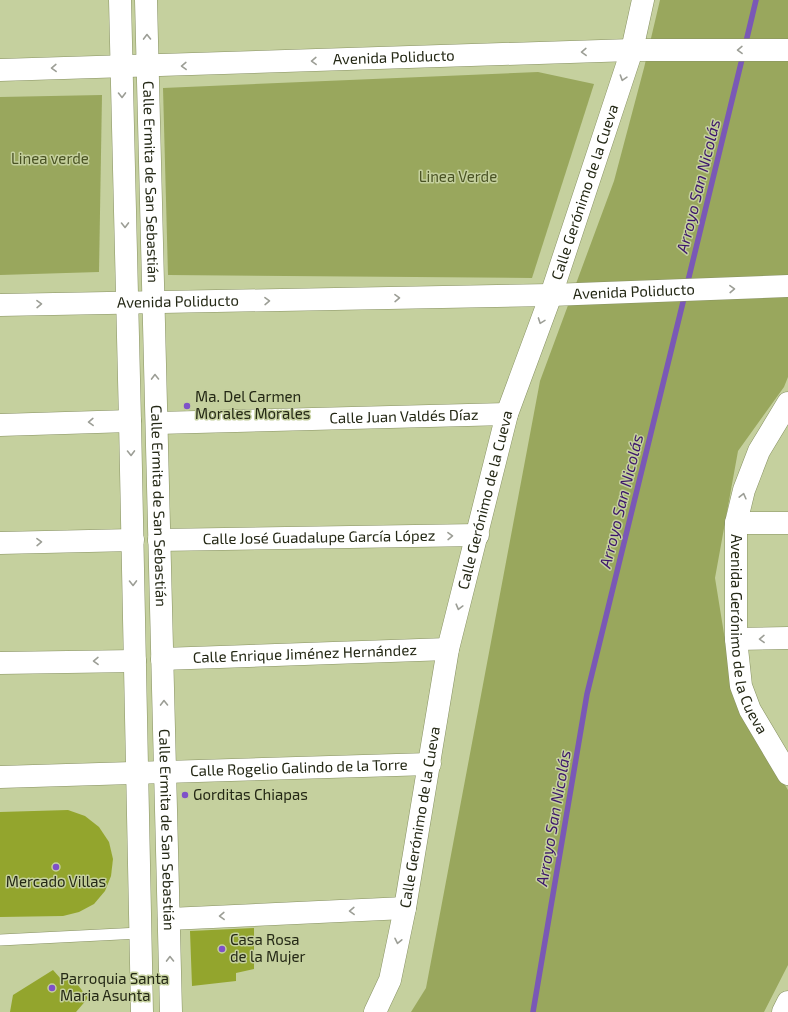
<svg xmlns="http://www.w3.org/2000/svg" width="788" height="1012" font-family="'Exo 2',sans-serif">
<style>
.green{fill:#99a75d}
.lines{fill:none;stroke-linecap:round;stroke-linejoin:round}
.stream{stroke:#7a58b6;stroke-width:5.5}
.building{fill:#93a52d}
.lane-casing{stroke:#879162;stroke-width:12}
.street-casing{stroke:#879162;stroke-width:23}
.secondary-casing{stroke:#879162;stroke-width:23}
.lane{stroke:#fff;stroke-width:11}
.street{stroke:#fff;stroke-width:22}
.secondary{stroke:#fff;stroke-width:22}
.oneway{stroke:#9c9e96}
.poi-dot{fill:#7f51c9;stroke:#c5d09e;stroke-width:1.5}
.labels{text-anchor:middle;stroke-width:3;stroke-linejoin:round;paint-order:stroke}
.street-label{font-size:15px;fill:#242815;stroke:#c5d09e}
.park-label{font-size:15px;fill:#495223;stroke:#c5d09e}
.poi-label{font-size:15px;fill:#242815;stroke:#c5d09e;text-anchor:start}
.water-label{font-size:16px;font-style:italic;fill:#3b156b;stroke:#c5d09e}
</style>
<rect width="100%" height="100%" fill="#c5d09e"/>
<g class="green">
<path d="M660 0H788V377L784 387 738 451 715 578 735 702 788 790V965L764 1012H411L426 988 540 381 614 181 644 68Z"/>
<path d="M538 72 594 84 532 278 168 275 163 88Z"/>
<path d="M102 95 99 272 0 275V97Z"/>
</g>
<g class="lines">
<g class="stream">
<path d="M745 46 756 0"/>
<path d="M687 285 743 55"/>
<path d="M533 1012 587 694 685 294"/>
</g>
</g>
<g class="building">
<path d="M68 810 85 816 99 827 109 842 113 859 111 876 105 891 94 904 79 912 63 916 0 917V812Z"/>
<path d="M254 928V969L236 973V981L192 986 190 931Z"/>
<path d="M53 970 61 979 74 980 88 998 76 1012H10L13 995Z"/>
</g>
<g class="lines">
<defs>
<path id="lane" d="M0 940 140 933"/>
<g id="street">
<path id="s1" d="M157 423 507 414"/>
<path d="M0 425 130 421"/>
<path d="M736 523H788"/>
<path id="s2" d="M159 540 478 535"/>
<path d="M0 543 133 540"/>
<path d="M736 639 788 638"/>
<path id="s3" d="M162 659 448 649"/>
<path d="M0 663 135 661"/>
<path id="s4" d="M0 777 430 764"/>
<path d="M169 919 405 908"/>
</g>
<g id="secondary">
<path d="M120 0 130 421 142 1012"/>
<path id="s5" d="M146 0 171 1012"/>
<path id="s6" d="M0 70 632 50H788"/>
<path id="s7" d="M0 305 551 295 788 286"/>
<path id="s8" d="M788 403 759 451 744 490 736 523V639L741 686 750 710 788 774"/>
<path id="s9" d="M375 1012 390 980 405 908 448 649 507 414 551 295 632 50 643 0"/>
<path d="M783 1012 788 1002"/>
</g>
</defs>
<use href="#lane" class="lane-casing"/>
<use href="#street" class="street-casing"/>
<use href="#secondary" class="secondary-casing"/>
<use href="#lane" class="lane"/>
<use href="#street" class="street"/>
<use href="#secondary" class="secondary"/>
</g>
<defs><path id="oneway-chevron" d="M-2-3.5L2.5 0L-2 3.5" fill="none" stroke-width="1.6" stroke-linecap="round" stroke-linejoin="round"/></defs>
<g class="oneway">
<use href="#oneway-chevron" transform="translate(147 37) rotate(-91)"/>
<use href="#oneway-chevron" transform="translate(740 50) rotate(179)"/>
<use href="#oneway-chevron" transform="translate(584 52) rotate(178)"/>
<use href="#oneway-chevron" transform="translate(314 61) rotate(178)"/>
<use href="#oneway-chevron" transform="translate(184 66) rotate(178)"/>
<use href="#oneway-chevron" transform="translate(54 68) rotate(178)"/>
<use href="#oneway-chevron" transform="translate(623 78) rotate(108)"/>
<use href="#oneway-chevron" transform="translate(122 95) rotate(89)"/>
<use href="#oneway-chevron" transform="translate(125 225) rotate(89)"/>
<use href="#oneway-chevron" transform="translate(732 289) rotate(-2)"/>
<use href="#oneway-chevron" transform="translate(397 298) rotate(-1)"/>
<use href="#oneway-chevron" transform="translate(267 301) rotate(-1)"/>
<use href="#oneway-chevron" transform="translate(39 304) rotate(-1)"/>
<use href="#oneway-chevron" transform="translate(541 321) rotate(110)"/>
<use href="#oneway-chevron" transform="translate(155 377) rotate(-91)"/>
<use href="#oneway-chevron" transform="translate(91 422) rotate(178)"/>
<use href="#oneway-chevron" transform="translate(131 453) rotate(89)"/>
<use href="#oneway-chevron" transform="translate(743 496) rotate(-76)"/>
<use href="#oneway-chevron" transform="translate(450 536) rotate(-1)"/>
<use href="#oneway-chevron" transform="translate(39 542) rotate(-1)"/>
<use href="#oneway-chevron" transform="translate(133 583) rotate(89)"/>
<use href="#oneway-chevron" transform="translate(459 607) rotate(105)"/>
<use href="#oneway-chevron" transform="translate(762 639) rotate(179)"/>
<use href="#oneway-chevron" transform="translate(96 661) rotate(179)"/>
<use href="#oneway-chevron" transform="translate(164 703) rotate(-91)"/>
<use href="#oneway-chevron" transform="translate(352 911) rotate(178)"/>
<use href="#oneway-chevron" transform="translate(222 916) rotate(178)"/>
<use href="#oneway-chevron" transform="translate(398 941) rotate(102)"/>
<use href="#oneway-chevron" transform="translate(170 959) rotate(-91)"/>
</g>
<g class="poi-dot">
<circle cx="187" cy="406" r="4"/>
<circle cx="185" cy="795" r="4"/>
<circle cx="56" cy="867" r="4"/>
<circle cx="222" cy="949" r="4"/>
<circle cx="52" cy="988" r="4"/>
</g>
<g class="labels">
<g class="street-label">
<text dy="5" stroke="none"><textPath href="#s6" startOffset="394">Avenida Poliducto</textPath></text>
<text dy="5" stroke="none"><textPath href="#s5" startOffset="182">Calle Ermita de San Sebastián</textPath></text>
<text dy="5" stroke="none"><textPath href="#s9" startOffset="849">Calle Gerónimo de la Cueva</textPath></text>
<text dy="5" stroke="none"><textPath href="#s7" startOffset="634">Avenida Poliducto</textPath></text>
<text dy="5" stroke="none"><textPath href="#s7" startOffset="178">Avenida Poliducto</textPath></text>
<text dy="5" stroke="none"><textPath href="#s1" startOffset="247">Calle Juan Valdés Díaz</textPath></text>
<text dy="5" stroke="none"><textPath href="#s9" startOffset="525">Calle Gerónimo de la Cueva</textPath></text>
<text dy="5" stroke="none"><textPath href="#s5" startOffset="506">Calle Ermita de San Sebastián</textPath></text>
<text dy="5" stroke="none"><textPath href="#s2" startOffset="160">Calle José Guadalupe García López</textPath></text>
<text dy="5" stroke="none"><textPath href="#s8" startOffset="245">Avenida Gerónimo de la Cueva</textPath></text>
<text dy="5" stroke="none"><textPath href="#s3" startOffset="143">Calle Enrique Jiménez Hernández</textPath></text>
<text dy="5" stroke="none"><textPath href="#s4" startOffset="299">Calle Rogelio Galindo de la Torre</textPath></text>
<text dy="5" stroke="none"><textPath href="#s9" startOffset="201">Calle Gerónimo de la Cueva</textPath></text>
<text dy="5" stroke="none"><textPath href="#s5" startOffset="830">Calle Ermita de San Sebastián</textPath></text>
</g>
<g class="park-label">
<text x="50" y="164">Linea verde</text>
<text x="458" y="182">Linea Verde</text>
</g>
<g class="poi-label">
<text x="195" y="402">Ma. Del Carmen<tspan x="195" dy="17">Morales Morales</tspan></text>
<text x="193" y="800">Gorditas Chiapas</text>
<text x="56" y="887" text-anchor="middle">Mercado Villas</text>
<text x="230" y="945">Casa Rosa<tspan x="230" dy="17">de la Mujer</tspan></text>
<text x="60" y="984">Parroquia Santa<tspan x="60" dy="17">Maria Asunta</tspan></text>
</g>
<g class="water-label">
<text transform="translate(698 186) rotate(-76)" y="6">Arroyo San Nicolás</text>
<text transform="translate(621 501) rotate(-76)" y="6">Arroyo San Nicolás</text>
<text transform="translate(553 818) rotate(-80)" y="6">Arroyo San Nicolás</text>
</g>
</g>
</svg>
